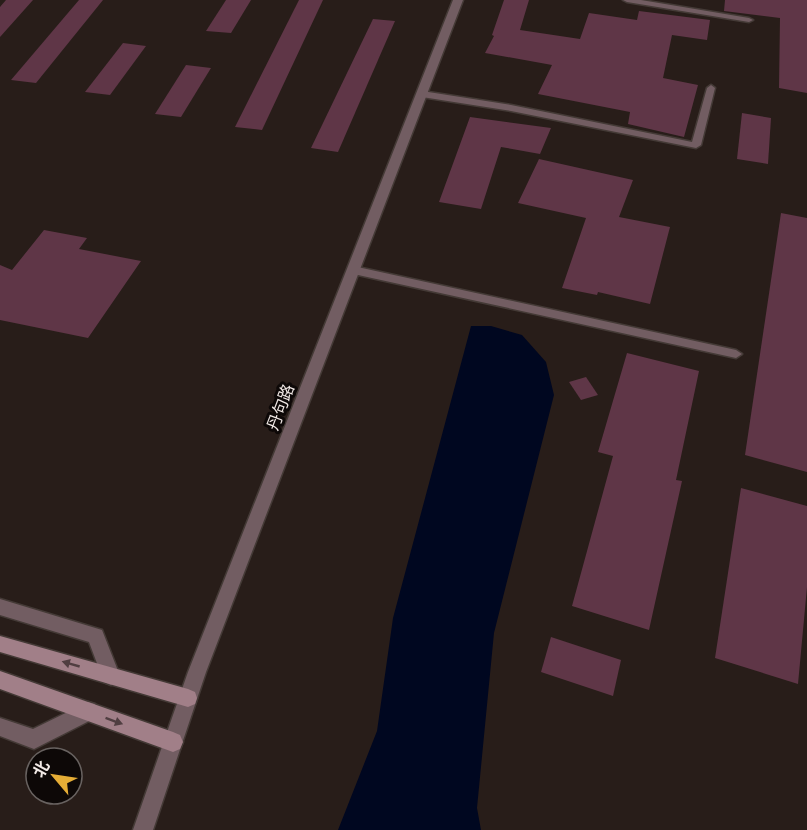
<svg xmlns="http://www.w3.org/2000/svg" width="807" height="830" font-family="'Fira Sans','Noto Sans SC',sans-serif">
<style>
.water{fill:#000720}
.building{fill:#5f3647}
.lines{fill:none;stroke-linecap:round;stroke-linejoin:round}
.service-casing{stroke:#443a36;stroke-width:3}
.tertiary-casing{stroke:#443a36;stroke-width:3}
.secondary-casing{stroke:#443a36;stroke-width:3}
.service{fill:#725d62;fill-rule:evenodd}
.tertiary{fill:#725d62;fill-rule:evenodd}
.secondary{fill:#a17f88;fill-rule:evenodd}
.oneway{fill:#503e41}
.labels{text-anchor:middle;stroke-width:6;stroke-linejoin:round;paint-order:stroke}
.street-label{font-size:16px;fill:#f1e9e6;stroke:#0d0807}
</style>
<rect width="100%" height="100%" fill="#281d19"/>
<path class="water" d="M471 326H491L522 335 546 362 554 395 494 633 477 808 481 830H338L377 731 393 618Z"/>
<g class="building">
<path d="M6 0H33L0 37V7Z"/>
<path d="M79 0H103L36 83 11 80Z"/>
<path d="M226 0H251L231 33 206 31Z"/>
<path d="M299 0H323L262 130 235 127Z"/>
<path d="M504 0H529L520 30 580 39 589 13 637 20 639 11 710 20 707 40 672 35 663 78 698 85 684 137 628 124 630 112 538 94 552 65 485 53 494 36 492 35Z"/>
<path d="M725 0H807V93L779 88 780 18 724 11Z"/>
<path d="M373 19 395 21 338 152 311 148Z"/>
<path d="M123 43 146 46 110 95 85 92Z"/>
<path d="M186 65 211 68 181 117 155 114Z"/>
<path d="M742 113 771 118 768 164 737 159Z"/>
<path d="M470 117 551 128 540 154 501 147 481 209 439 202Z"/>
<path d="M539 159 633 180 619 217 670 227 650 304 598 292 597 295 562 288 586 218 518 203Z"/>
<path d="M781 213 807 218V472L745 455Z"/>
<path d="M44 230 87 238 79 249 141 261 88 338 0 320V265L12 270Z"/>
<path d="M627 353 699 371 676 480 682 481 649 630 572 606 613 456 598 452Z"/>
<path d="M586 377 598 395 581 400 569 382Z"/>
<path d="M741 488 807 506V587L798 684 715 658Z"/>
<path d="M551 637 621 660 613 696 541 672Z"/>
</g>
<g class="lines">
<defs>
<g id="service">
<path d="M623 0H641L749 18 753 20 749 22 627 2Z"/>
<path d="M711 85 715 88 701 145 696 148 511 111 422 97 418 94 422 91 511 105 692 142 707 88Z"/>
<path d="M353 266 736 350 742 354 736 358 349 273 348 270Z"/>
</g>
<g id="tertiary">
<path d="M453 0H463L206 672 153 830H133L188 672Z"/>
<path d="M0 599 102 630 120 676 118 682 111 685 104 682 89 642 0 615Z"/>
<path d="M88 702 95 704 97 711 95 718 34 749 0 736V718L33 729Z"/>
</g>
<g id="secondary">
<path d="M0 636 188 689 195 692 197 698 195 704 188 707 0 652Z"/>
<path d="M0 671 173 732 180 735 183 742 180 749 173 752 0 689Z"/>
</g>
</defs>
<use href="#service" class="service-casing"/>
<use href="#tertiary" class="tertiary-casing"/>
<use href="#secondary" class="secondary-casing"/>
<use href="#service" class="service"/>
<use href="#tertiary" class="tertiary"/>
<use href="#secondary" class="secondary"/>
</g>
<defs><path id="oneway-solid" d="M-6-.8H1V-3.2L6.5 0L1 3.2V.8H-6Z" transform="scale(1.5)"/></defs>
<g class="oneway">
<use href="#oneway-solid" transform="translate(71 664) rotate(-164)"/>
<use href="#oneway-solid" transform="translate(114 721) rotate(20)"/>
</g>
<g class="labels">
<g class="street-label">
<text transform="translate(280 407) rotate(-69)" y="6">丹句路</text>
</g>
</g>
<g transform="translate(54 776) rotate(299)"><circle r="28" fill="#0d0807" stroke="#686260" stroke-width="1.5"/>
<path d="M0-4.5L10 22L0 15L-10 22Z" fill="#e5ad36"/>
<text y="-9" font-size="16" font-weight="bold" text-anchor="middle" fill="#f1e9e6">北</text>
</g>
</svg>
